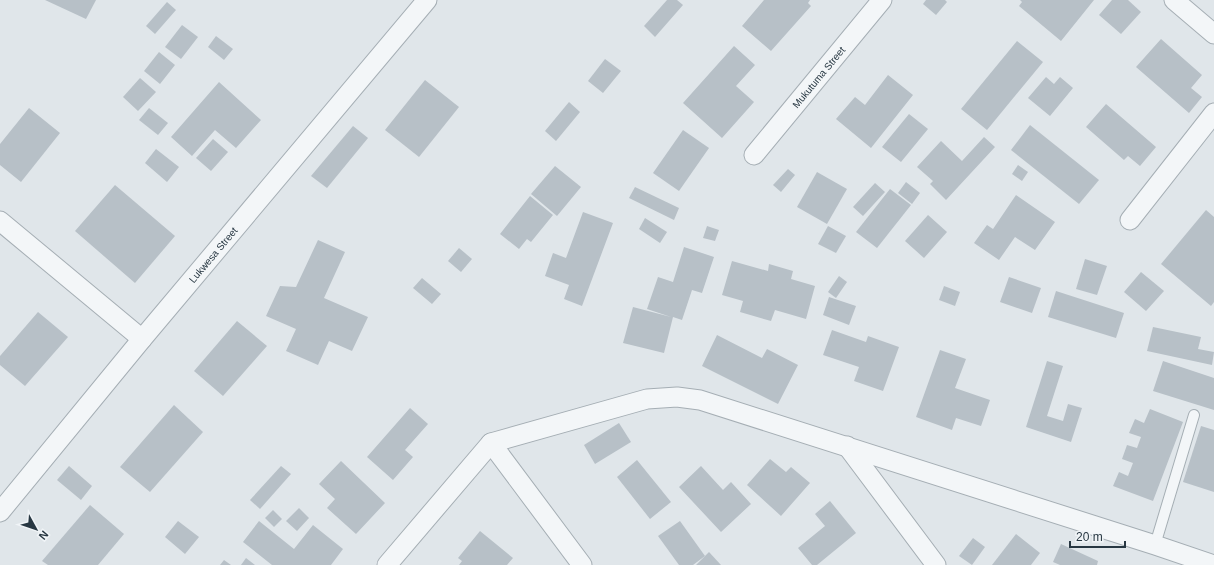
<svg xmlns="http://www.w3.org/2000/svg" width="1214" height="565" font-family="Helvetica,sans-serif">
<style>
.building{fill:#b7c0c7}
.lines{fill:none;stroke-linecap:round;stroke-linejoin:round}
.service-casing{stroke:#a5aeb4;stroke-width:12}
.minor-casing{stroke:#a5aeb4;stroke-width:21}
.service{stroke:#f3f6f8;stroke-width:10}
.minor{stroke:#f3f6f8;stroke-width:19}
.labels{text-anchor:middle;stroke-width:3;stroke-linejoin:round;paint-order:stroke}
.street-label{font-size:10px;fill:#273742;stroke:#f0f4f7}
</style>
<rect width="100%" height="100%" fill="#e0e6ea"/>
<g class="building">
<path d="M45 0H96L86 19Z"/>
<path d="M667 0H677L683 5 655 37 644 26Z"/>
<path d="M764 0H810L808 3 811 6 771 51 742 26Z"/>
<path d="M926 0H945L947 2 936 15 923 4Z"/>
<path d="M1020 0H1094L1061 41 1019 6 1022 2Z"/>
<path d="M1112 0H1128L1141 12 1121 34 1099 15Z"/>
<path d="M167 2 176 10 155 34 146 26Z"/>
<path d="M182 25 198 37 181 59 165 47Z"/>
<path d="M216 36 233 49 224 60 208 47Z"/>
<path d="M1161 39 1202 75 1191 88 1202 97 1189 113 1136 67Z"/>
<path d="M1017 41 1043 62 987 130 961 109Z"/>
<path d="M734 46 755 65 736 86 754 102 722 138 683 103Z"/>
<path d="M159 52 175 65 160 84 144 71Z"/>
<path d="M605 59 621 71 603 93 588 81Z"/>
<path d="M888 75 913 95 871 148 836 119 855 97 865 105Z"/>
<path d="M1046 77 1054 84 1060 77 1073 88 1050 116 1028 98Z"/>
<path d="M140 78 156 92 138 111 123 97Z"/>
<path d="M425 80 459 107 419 157 385 130Z"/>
<path d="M219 82 261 120 236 148 215 130 192 156 171 137Z"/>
<path d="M569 102 580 112 556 141 545 131Z"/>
<path d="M1106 104 1156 147 1140 166 1128 156 1124 160 1086 127Z"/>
<path d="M29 108 60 133 21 182 0 165V144Z"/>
<path d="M149 108 168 123 158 135 139 120Z"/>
<path d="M909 114 928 129 901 162 882 147Z"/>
<path d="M1030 125 1099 180 1079 204 1011 150Z"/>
<path d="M353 126 368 138 327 188 311 176Z"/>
<path d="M683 130 709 148 679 191 653 173Z"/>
<path d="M984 137 995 147 946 200 930 184 933 181 917 167 941 141 962 161Z"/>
<path d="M213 139 228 152 211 171 196 158Z"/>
<path d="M156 149 179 167 167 182 145 163Z"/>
<path d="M1018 165 1028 172 1022 181 1012 174Z"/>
<path d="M555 166 581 187 557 216 531 194Z"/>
<path d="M788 169 795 175 781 192 773 185Z"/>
<path d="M817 172 847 189 827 224 797 207Z"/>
<path d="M906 182 920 193 912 204 898 193Z"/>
<path d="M875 183 885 192 863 216 853 207Z"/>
<path d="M115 185 175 236 135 283 75 231Z"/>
<path d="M635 187 679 208 674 220 629 198Z"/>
<path d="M890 189 911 205 877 248 856 232Z"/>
<path d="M1016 195 1055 222 1035 250 1015 237 999 260 974 243 987 225 993 229Z"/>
<path d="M530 196 553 215 531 242 527 239 519 249 500 234Z"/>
<path d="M1206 210 1214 217V302L1211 306 1161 264Z"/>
<path d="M583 212 613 223 582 306 564 299 569 285 545 276 553 253 566 258Z"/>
<path d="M928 215 947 232 924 258 905 241Z"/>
<path d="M645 218 667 232 660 243 639 229Z"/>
<path d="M707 226 719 230 715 241 703 238Z"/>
<path d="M828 226 846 236 836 253 818 244Z"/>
<path d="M318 240 345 252 324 298 368 317 352 351 329 341 318 365 286 351 296 329 266 316 280 286 296 287Z"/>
<path d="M684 247 714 257 702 293 692 290 682 320 673 317 664 353 623 343 633 307 671 317 647 309 658 277 673 282Z"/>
<path d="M459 248 472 259 461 272 448 261Z"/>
<path d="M1085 259 1107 266 1097 295 1076 289Z"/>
<path d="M732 261 768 271 769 264 793 271 791 279 815 286 806 319 775 310 771 321 740 312 743 301 722 295Z"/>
<path d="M1141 272 1164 291 1146 311 1124 292Z"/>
<path d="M839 276 847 282 836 298 828 292Z"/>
<path d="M1009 277 1041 288 1032 313 1000 302Z"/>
<path d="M422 278 441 294 432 304 413 288Z"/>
<path d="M944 286 960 292 955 306 939 300Z"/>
<path d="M1056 291 1124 313 1116 338 1048 317Z"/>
<path d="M829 297 856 306 849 325 823 315Z"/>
<path d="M38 312 68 337 25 386 0 365V356Z"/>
<path d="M237 321 267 346 223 396 194 371Z"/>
<path d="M1153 327 1201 337 1198 349 1214 352 1212 365 1147 351Z"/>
<path d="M832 330 866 342 868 336 899 347 883 391 854 381 859 367 823 355Z"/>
<path d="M717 335 762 358 767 349 798 365 778 404 702 366Z"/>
<path d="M940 350 966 359 955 388 990 400 981 426 956 418 952 430 916 417Z"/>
<path d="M1047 361 1063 366 1047 416 1063 421 1068 404 1082 408 1071 442 1026 427Z"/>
<path d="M1163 361 1214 378V410L1153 391Z"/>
<path d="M174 405 203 432 150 492 120 467Z"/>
<path d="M410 408 428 424 405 450 413 457 393 480 367 457Z"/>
<path d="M1150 409 1183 422 1153 501 1113 486 1119 472 1128 476 1133 463 1122 459 1127 445 1137 448 1141 437 1129 433 1135 419 1144 423Z"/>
<path d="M619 423 631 442 595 464 584 445Z"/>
<path d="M1201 426 1214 430V492L1183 482Z"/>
<path d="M770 459 786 472 791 467 810 483 781 516 747 485Z"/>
<path d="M637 460 671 502 650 519 617 477Z"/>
<path d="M341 461 385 503 356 534 327 508 335 499 319 484Z"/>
<path d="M69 466 92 486 81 500 57 480Z"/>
<path d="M281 466 291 474 260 509 250 500Z"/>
<path d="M701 466 723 490 731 482 751 504 721 532 679 487Z"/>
<path d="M830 501 856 533 817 565H812L798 548 825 526 815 514Z"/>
<path d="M90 505 124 534 98 565H48L42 561Z"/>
<path d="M299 508 309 518 297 531 286 521Z"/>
<path d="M273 510 282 519 274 527 265 518Z"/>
<path d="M178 521 199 537 185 554 165 537Z"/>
<path d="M259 521 294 549 313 525 343 549 331 565H272L243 542Z"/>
<path d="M680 521 705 556 693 565H679L658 536Z"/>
<path d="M480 531 513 558 507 565H459L462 561 458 558Z"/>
<path d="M1016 534 1040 553 1031 565H992Z"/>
<path d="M973 538 985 547 972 565 959 556Z"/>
<path d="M1061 544 1098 561 1097 565H1060L1053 562Z"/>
<path d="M709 552 721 565H696Z"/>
<path d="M246 558 255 565H241Z"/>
<path d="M224 560 231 565H220Z"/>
</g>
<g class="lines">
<defs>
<path id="service" d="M1155 545 1194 415"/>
<g id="minor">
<path d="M1174 0 1214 34"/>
<path id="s1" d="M754 155 882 0"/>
<path d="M1130 220 1214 113"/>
<path d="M0 221 142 339"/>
<path d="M491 443 582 565"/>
<path d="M847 446 936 565"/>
<path id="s2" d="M0 512 142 339 427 0"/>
<path d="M387 565 491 443 647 399 677 397 700 400 1155 545 1214 565"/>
</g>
</defs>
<use href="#service" class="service-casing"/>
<use href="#minor" class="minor-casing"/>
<use href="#service" class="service"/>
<use href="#minor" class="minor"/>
</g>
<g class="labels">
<g class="street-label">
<text dy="4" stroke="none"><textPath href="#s1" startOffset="101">Mukutuma Street</textPath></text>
<text dy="4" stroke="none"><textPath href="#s2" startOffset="334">Lukwesa Street</textPath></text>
</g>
</g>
<g transform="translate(36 529) rotate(130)" stroke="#f0f4f7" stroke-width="3" paint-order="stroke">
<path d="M0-3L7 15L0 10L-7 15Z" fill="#273742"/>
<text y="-6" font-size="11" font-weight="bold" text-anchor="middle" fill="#273742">N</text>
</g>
<path d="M1070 541v6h55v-6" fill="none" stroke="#273742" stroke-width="2"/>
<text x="1076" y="541" font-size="12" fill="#273742" stroke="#f0f4f7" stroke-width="3" paint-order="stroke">20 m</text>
</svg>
